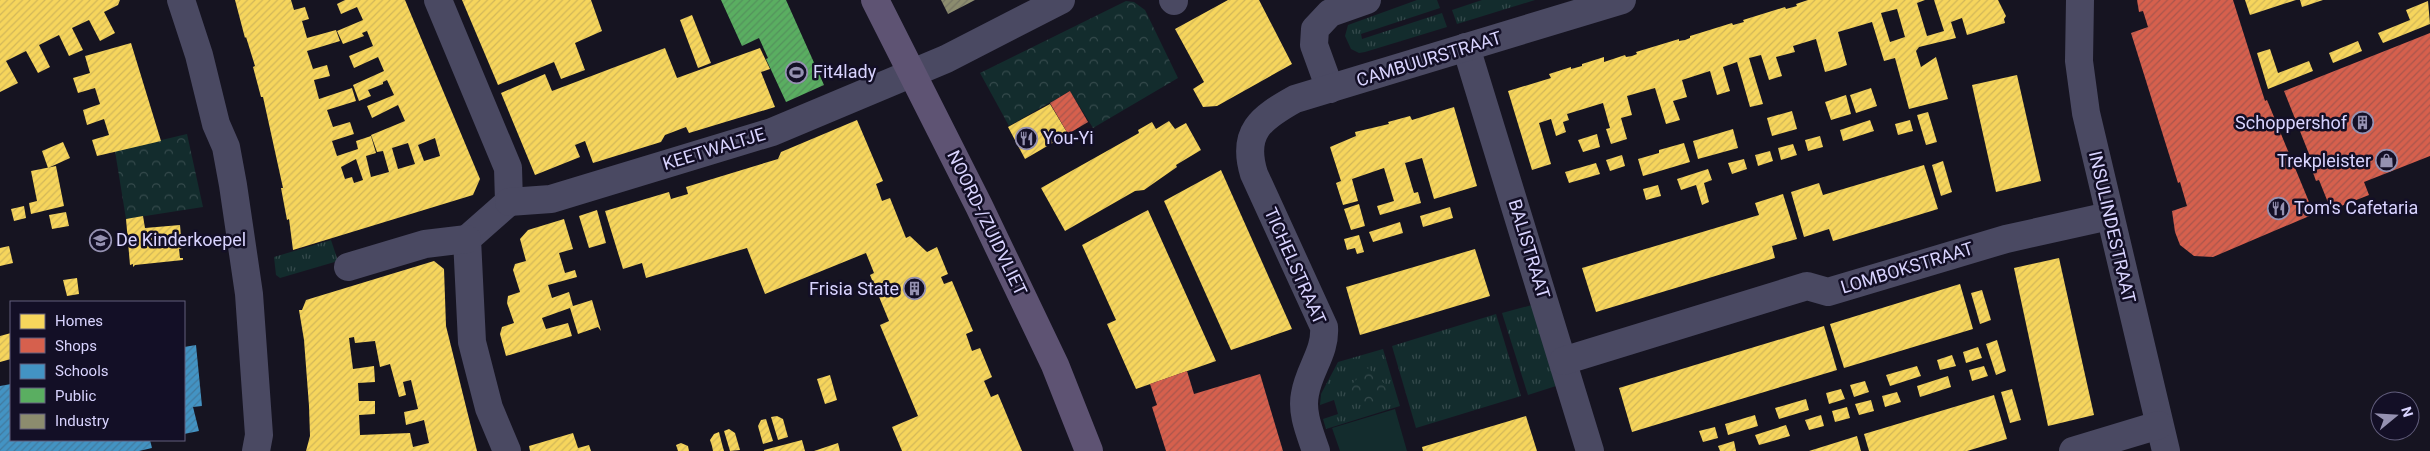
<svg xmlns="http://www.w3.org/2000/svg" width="2430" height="451" font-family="Roboto,sans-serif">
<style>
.grass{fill:url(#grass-tufts)}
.park{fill:url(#park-crowns)}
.pitch{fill:#132c2d}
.homes{fill:url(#homes-hatch);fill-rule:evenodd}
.shops{fill:url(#shops-hatch)}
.schools{fill:url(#schools-hatch)}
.public{fill:url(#public-hatch)}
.industry{fill:url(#industry-hatch)}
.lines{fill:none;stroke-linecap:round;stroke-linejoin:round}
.minor{stroke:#4a4962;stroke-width:28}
.major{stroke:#5e5373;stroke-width:28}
.labels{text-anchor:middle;stroke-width:5;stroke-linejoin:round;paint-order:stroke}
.street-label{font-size:18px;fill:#d9d4ff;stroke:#130f26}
.poi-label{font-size:18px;fill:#d9d4ff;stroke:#130f26;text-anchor:start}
</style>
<defs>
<pattern id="grass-tufts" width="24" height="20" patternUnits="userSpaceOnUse" patternTransform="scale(1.25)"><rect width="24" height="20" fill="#132c2d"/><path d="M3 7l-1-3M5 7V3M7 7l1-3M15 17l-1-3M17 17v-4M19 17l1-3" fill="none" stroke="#354a4c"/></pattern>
<pattern id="park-crowns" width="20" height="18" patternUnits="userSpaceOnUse" patternTransform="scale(1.25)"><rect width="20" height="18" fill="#132c2d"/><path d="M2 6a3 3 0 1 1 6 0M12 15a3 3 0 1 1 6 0" fill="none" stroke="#354a4c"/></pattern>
<pattern id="homes-hatch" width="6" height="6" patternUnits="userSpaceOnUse" patternTransform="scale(1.25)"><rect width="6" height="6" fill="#f6d55c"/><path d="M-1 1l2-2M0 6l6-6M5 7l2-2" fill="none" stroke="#d2b759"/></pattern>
<pattern id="shops-hatch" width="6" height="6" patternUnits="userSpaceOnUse" patternTransform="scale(1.25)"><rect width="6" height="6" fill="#d6604d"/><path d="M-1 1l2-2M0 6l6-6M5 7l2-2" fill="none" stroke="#a9564d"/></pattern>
<pattern id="schools-hatch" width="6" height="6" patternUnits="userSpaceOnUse" patternTransform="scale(1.25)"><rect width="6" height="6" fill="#4393c3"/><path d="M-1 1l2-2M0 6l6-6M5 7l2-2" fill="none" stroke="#427a9f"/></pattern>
<pattern id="public-hatch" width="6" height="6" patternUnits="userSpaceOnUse" patternTransform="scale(1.25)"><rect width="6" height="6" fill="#5aae61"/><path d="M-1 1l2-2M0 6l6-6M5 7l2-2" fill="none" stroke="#54925c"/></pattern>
<pattern id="industry-hatch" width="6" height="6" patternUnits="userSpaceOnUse" patternTransform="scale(1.25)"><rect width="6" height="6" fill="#8c8c6e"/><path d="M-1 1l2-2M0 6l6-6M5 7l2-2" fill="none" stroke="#767564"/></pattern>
</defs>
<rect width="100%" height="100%" fill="#161421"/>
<g class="grass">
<path d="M1417 0H1437L1440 8 1361 34 1362 39 1442 13 1447 27 1365 52 1359 53 1351 49 1345 36 1348 25Z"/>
<path d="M1482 0H1535L1457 24 1452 10Z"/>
<path d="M331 240 338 261 280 278 276 275 274 257Z"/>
<path d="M1532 305 1556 386 1528 395 1502 313Z"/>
<path d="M1496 314 1521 396 1416 428 1392 346Z"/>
<path d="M1383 349 1400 406 1326 429 1323 419 1338 414 1334 400 1320 405 1321 394 1338 362Z"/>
</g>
<g class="park">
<path d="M1126 1 1134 2 1145 10 1178 78 1093 128 1070 91 1009 126 980 73Z"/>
<path d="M187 134 203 207 126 219 115 151Z"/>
<path d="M1368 368 1391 390 1369 413 1346 390Z"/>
</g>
<path class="pitch" d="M1395 409 1407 451H1340L1332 428Z"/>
<g class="homes">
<path d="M0 0H120L118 5 104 12 115 33 100 41 89 20 72 28 83 50 69 56 59 35 39 45 50 67 38 73 26 51 6 61 18 83 0 92Z"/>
<path d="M235 0H291L294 10 305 7 309 19 302 21 307 38 336 30 340 41 307 51 313 69 327 65 330 76 314 80 319 99 352 88 356 101 327 110 333 127 350 122 354 134 332 141 337 156 358 149 356 141 371 136 376 153 366 156 371 177 389 172 383 151 377 152 371 135 405 121 398 105 372 118 367 106 394 95 387 80 383 82V84L368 90 371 96 359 101 353 85 384 71 378 57 354 68 349 56 373 46 367 31 362 33 364 36 343 44 337 31 363 20 357 7 341 14 337 4 345 0H405L480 179 473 195 293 250 289 219 287 220 281 188H283L263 97H261L253 67 255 66 246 37 245 38ZM435 138 440 156 424 161 418 145ZM408 143 415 164 398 169 392 148ZM356 159 363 180 354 183 352 177 345 179 341 167Z"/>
<path d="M462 0H591L602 31 575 43 585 70 561 79 554 62 498 85Z"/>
<path d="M1228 0H1259L1292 64 1217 106 1203 107 1193 89 1204 82 1175 29Z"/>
<path d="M1808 0H1925L1917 3 1927 36 1944 31 1934 0H1998L2006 16 2004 19 2005 23 1967 35 1962 18 1951 22 1956 38 1919 47 1916 51 1921 67 1936 57 1948 99 1909 109 1895 58 1884 61 1872 22 1838 32 1847 65 1839 68 1825 72 1816 39 1793 46 1795 52 1776 57 1782 76 1769 80 1761 55 1749 58 1763 104 1750 107 1737 62 1723 67 1730 91 1717 95 1710 71 1682 80 1687 97 1673 101 1680 120 1666 124 1655 88 1627 96 1632 115 1621 118 1627 139 1611 144 1606 129 1610 128 1603 103 1567 114 1569 120 1563 122 1566 132 1556 136 1551 119 1539 123 1551 164 1532 170 1508 91 1551 78 1549 74 1571 67V69L1582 66V64L1604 57V62L1625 55 1626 57 1632 56 1637 54 1636 52 1679 39V41L1685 40 1690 38V36L1732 23 1733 25 1744 22 1743 20 1785 7 1786 9 1797 6 1796 4ZM1897 9 1905 37 1890 42 1881 13Z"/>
<path d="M2245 0H2296L2250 15Z"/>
<path d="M2300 0H2323L2302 7Z"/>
<path d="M2428 1 2430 24 2383 43 2378 33 2410 20 2406 10Z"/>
<path d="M692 15 711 63 698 68 680 20Z"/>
<path d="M2358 41 2362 51 2333 63 2329 53Z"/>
<path d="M131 43 161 141 97 156 92 140 109 135 104 119 87 125 83 110 100 104 95 88 78 93 73 78 90 73 85 56Z"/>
<path d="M665 48 677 78 760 48 770 69 761 72 775 107 689 133 686 127 665 135 661 142 593 163 585 141 575 145 580 157 535 175 501 93 545 74 552 91Z"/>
<path d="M2270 49 2278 73 2309 61 2313 71 2268 89 2257 53Z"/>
<path d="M2017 75 2041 181 1996 192 1972 85Z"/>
<path d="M1871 88 1877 106 1856 113 1850 95Z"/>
<path d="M1846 95 1851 114 1831 120 1825 102Z"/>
<path d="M1050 104 1068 134 1025 159 1008 127Z"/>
<path d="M1454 107 1477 186 1434 199 1422 158 1405 163 1414 193 1418 192 1421 203 1380 215 1377 206 1394 201 1384 168 1352 179 1358 201 1343 205 1336 183 1341 181 1330 147 1356 136 1355 132 1389 124 1388 122 1410 116 1412 120Z"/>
<path d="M1792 111 1797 129 1772 136 1767 118Z"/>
<path d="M1928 112 1937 142 1926 145 1917 115Z"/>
<path d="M857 120 883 181 876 184 882 201 890 198 906 238 910 236 927 252 937 247 948 274 941 277 944 284 952 281 973 331 966 334 972 351 980 348 992 377 984 381 991 397 998 394 1022 451H902L892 427 918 416 880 325 889 321 870 275 874 273 866 253 765 294 747 248 646 278 642 263 623 269 605 211 669 192 671 199 688 194 686 187 778 159 781 152Z"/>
<path d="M1870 120 1874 131 1843 141 1840 130Z"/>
<path d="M1910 120 1913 131 1898 135 1895 124Z"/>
<path d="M1169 121 1175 129 1186 123 1201 150 1176 165 1177 167 1144 190 1135 191 1065 231 1041 188 1139 133 1138 130 1152 122 1156 129Z"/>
<path d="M1733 129 1738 148 1698 159 1693 141Z"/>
<path d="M1597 134 1600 147 1583 152 1578 140Z"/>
<path d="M1820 136 1823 147 1808 151 1805 140Z"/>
<path d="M63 142 70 158 48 168 42 151Z"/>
<path d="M1684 143 1690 162 1643 176 1638 159 1659 153V150Z"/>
<path d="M1793 144 1797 155 1781 160 1778 148Z"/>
<path d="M1770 151 1773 161 1758 166 1755 155Z"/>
<path d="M1622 155 1625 166 1610 171 1606 160Z"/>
<path d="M1744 159 1747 169 1732 174 1728 163Z"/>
<path d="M1943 161 1952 192 1941 196 1932 165Z"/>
<path d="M1596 163 1600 174 1569 183 1565 172Z"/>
<path d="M1924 165 1938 209 1833 241 1829 229 1804 237 1791 192 1819 183 1823 195Z"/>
<path d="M56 166 64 206 31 214 29 203 37 201 31 171Z"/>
<path d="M1708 169 1712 180 1704 183 1709 202 1702 205 1696 185 1681 190 1677 179Z"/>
<path d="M1221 170 1292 329 1231 350 1164 201Z"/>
<path d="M1658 185 1661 196 1646 200 1643 189Z"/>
<path d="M1783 194 1797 239 1772 246 1775 258 1596 312 1582 268 1759 215 1755 203Z"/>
<path d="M1359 204 1365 226 1351 230 1344 209Z"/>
<path d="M24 206 26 218 14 221 11 209Z"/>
<path d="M1450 207 1453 218 1423 227 1420 216Z"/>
<path d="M597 210 606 243 589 248 579 216Z"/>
<path d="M1148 210 1216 361 1136 389 1107 324 1116 320 1082 245Z"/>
<path d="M66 212 69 226 52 229 49 215Z"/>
<path d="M143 216 145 228 180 225 182 248 179 249 180 258H183V260L135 265 133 267V264L130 265 126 219Z"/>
<path d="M564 219 573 249 559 253 565 273 575 270 577 277 548 285 552 298 569 292 573 306 592 300 601 331 598 327 578 334 570 308 542 318 546 329 568 323 572 336 506 356 500 334 502 327 514 323 507 303 508 296 520 292 513 270 515 264 526 261 520 239 528 230Z"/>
<path d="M1400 222 1403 233 1373 242 1369 232Z"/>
<path d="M1359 235 1364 252 1357 254 1355 248 1347 250 1344 239Z"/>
<path d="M9 246 13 263 0 266V248Z"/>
<path d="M1475 249 1490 296 1360 335 1346 287Z"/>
<path d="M2059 258 2094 415 2048 426 2014 268Z"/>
<path d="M434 261 444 269 446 326 477 451H306L310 436 309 406 304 340 299 310H302L306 300ZM354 337 355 343 375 341 380 367 390 364 399 397 406 395 403 382 411 380 418 409 404 412 406 425 424 420 429 443 413 447 410 433 360 435 359 415 375 414V401H359L358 383 375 382 374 366 353 369 349 338Z"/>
<path d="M77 278 79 294 67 296 63 280Z"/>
<path d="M1960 284 1973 329 1844 368 1830 324Z"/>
<path d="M1982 290 1991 320 1980 324 1971 293Z"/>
<path d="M1824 326 1837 370 1632 432 1619 388Z"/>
<path d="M11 333V359L0 362V336Z"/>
<path d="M1997 340 2006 371 1996 375 1986 344Z"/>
<path d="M1978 347 1982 358 1966 363 1963 352Z"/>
<path d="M1952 355 1956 366 1940 370 1937 360Z"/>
<path d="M1917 366 1921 376 1890 386 1886 375Z"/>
<path d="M1984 366 1988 376 1972 381 1969 370Z"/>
<path d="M830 375 837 400 825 404 817 379Z"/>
<path d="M1948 376 1951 387 1920 397 1917 386Z"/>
<path d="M1865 381 1869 392 1854 397 1850 385Z"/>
<path d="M1841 389 1845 399 1829 404 1826 393Z"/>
<path d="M2012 389 2021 420 2010 423 2001 392Z"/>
<path d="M1897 392 1901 402 1885 407 1882 396Z"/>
<path d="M1994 395 2007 439 1967 451H1869L1864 434Z"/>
<path d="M1806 399 1809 410 1779 419 1775 408Z"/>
<path d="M1871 400 1874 411 1859 415 1855 404Z"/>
<path d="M1847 407 1850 418 1835 422 1832 411Z"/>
<path d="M1755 415 1758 426 1728 435 1725 424Z"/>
<path d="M1821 415 1824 426 1809 430 1805 420Z"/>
<path d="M777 416 783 419 788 437 778 440 771 417Z"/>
<path d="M1526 416 1537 451H1423L1422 447Z"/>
<path d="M766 419 773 441 763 444 758 426 761 420Z"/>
<path d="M1786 425 1790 436 1759 445 1755 435Z"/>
<path d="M1715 427 1718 438 1703 442 1699 431Z"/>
<path d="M729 429 735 433 740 450 730 451 724 431Z"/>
<path d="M719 432 722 444 724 451H713L712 446 710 440 714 434Z"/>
<path d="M573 433 578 448 589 445 591 451H530L529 446Z"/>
<path d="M1857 436 1861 451H1809Z"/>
<path d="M802 440 805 451H764V450Z"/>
<path d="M1734 441 1736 451H1720L1718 446Z"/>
<path d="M681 443 688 446 689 451H678L676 445Z"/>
<path d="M838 443 840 451H814Z"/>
</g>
<g class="shops">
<path d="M2137 0H2233L2265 101 2267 100 2314 214 2213 257 2194 256 2180 245 2175 232 2172 211 2187 206 2180 182 2178 183 2131 33 2148 27 2143 11 2139 12Z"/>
<path d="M2430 33V156L2364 182 2369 195 2331 210 2319 180 2316 181 2312 170 2315 169 2284 91Z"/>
<path d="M1070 91 1088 122 1068 134 1050 103Z"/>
<path d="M1187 371 1194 394 1260 374 1283 451H1166L1152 407 1157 405 1150 384Z"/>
</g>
<g class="schools">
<path d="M196 345 202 406 193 407 199 431 184 434V347Z"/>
<path d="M11 384V440H150L152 448 139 451H0V386Z"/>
</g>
<path class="public" d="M721 0H786L824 85 786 102 766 59 768 58 759 38 742 46Z"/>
<path class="industry" d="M941 0H975L948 14Z"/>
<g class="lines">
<g class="minor">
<path d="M181 0 199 55 216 124 226 147 233 185 249 294 259 435 256 451"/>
<path d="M438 0 508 168 509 202 467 239 472 342 489 408 507 451"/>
<path d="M1173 0 1174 1"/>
<path d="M2080 0 2079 61 2086 113 2166 451"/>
<path d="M1466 47 1590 451"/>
<path d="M1330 89 1314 45 1315 29 1330 13 1367 0"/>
<path d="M509 202 551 199 772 132 946 59 1061 0"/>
<path d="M348 267 425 244 467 239"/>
<path d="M1563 361 1807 286 1828 292 2006 239 2109 216"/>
<path d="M1316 451C1310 433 1301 413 1305 394 1309 369 1326 352 1324 327L1254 174C1241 132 1261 118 1295 99L1622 0"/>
<path d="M2073 451 2159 425"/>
</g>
<path class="major" d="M875 0 979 206 1055 365 1089 451"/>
</g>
<defs>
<symbol id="stadium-ring" viewBox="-11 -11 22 22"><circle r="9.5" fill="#130f26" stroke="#9591b1" stroke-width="1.5"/><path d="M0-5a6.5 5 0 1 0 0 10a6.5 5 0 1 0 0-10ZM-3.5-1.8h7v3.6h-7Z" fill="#9591b1"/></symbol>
<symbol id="building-ring" viewBox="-11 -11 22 22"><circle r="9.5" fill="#130f26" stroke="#9591b1" stroke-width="1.5"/><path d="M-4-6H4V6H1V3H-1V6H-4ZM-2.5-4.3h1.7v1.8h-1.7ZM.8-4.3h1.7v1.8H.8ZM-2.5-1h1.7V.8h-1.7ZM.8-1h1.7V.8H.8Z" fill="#9591b1"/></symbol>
<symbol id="restaurant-ring" viewBox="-11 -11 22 22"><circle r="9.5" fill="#130f26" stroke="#9591b1" stroke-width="1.5"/><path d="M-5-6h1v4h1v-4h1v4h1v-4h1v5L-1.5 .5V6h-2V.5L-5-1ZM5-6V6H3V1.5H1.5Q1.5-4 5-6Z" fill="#9591b1"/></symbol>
<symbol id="shop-ring" viewBox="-11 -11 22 22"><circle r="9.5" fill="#130f26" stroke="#9591b1" stroke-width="1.5"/><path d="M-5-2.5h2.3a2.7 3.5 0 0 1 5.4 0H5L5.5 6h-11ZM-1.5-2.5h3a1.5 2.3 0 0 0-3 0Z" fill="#9591b1"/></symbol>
<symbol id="school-ring" viewBox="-11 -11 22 22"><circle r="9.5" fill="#130f26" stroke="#9591b1" stroke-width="1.5"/><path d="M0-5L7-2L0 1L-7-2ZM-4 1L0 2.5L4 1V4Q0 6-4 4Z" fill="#9591b1"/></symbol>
</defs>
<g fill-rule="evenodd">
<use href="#stadium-ring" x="784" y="60" width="25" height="25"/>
<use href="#building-ring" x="2350" y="110" width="25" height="25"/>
<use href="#restaurant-ring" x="1014" y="126" width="25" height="25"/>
<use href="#shop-ring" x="2374" y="148" width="25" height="25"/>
<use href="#restaurant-ring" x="2266" y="196" width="25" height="25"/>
<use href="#school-ring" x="88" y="228" width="25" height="25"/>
<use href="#building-ring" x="902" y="276" width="25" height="25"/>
</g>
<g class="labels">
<g class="street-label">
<text transform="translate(1429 59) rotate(-17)" y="6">CAMBUURSTRAAT</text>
<text transform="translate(714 149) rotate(-17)" y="6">KEETWALTJE</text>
<text transform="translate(987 223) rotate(64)" y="6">NOORD-/ZUIDVLIET</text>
<text transform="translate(2112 227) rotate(77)" y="6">INSULINDESTRAAT</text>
<text transform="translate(1529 249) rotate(73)" y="6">BALISTRAAT</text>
<text transform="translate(1295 266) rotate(66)" y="6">TICHELSTRAAT</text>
<text transform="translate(1907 268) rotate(-17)" y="6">LOMBOKSTRAAT</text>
</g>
<g class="poi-label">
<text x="813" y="78">Fit4lady</text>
<text x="2347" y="129" text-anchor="end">Schoppershof</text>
<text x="1043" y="144">You-Yi</text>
<text x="2371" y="167" text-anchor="end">Trekpleister</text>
<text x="2294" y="214">Tom's Cafetaria</text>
<text x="116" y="246">De Kinderkoepel</text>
<text x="899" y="295" text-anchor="end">Frisia State</text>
</g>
</g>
<rect x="10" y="301" width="175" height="140" fill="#130f26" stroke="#625e7d"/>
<rect x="20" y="314" width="25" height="15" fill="#f6d55c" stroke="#625e7d"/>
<text x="55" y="326" font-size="15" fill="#d9d4ff">Homes</text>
<rect x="20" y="338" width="25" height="15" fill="#d6604d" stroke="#625e7d"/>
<text x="55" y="351" font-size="15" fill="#d9d4ff">Shops</text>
<rect x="20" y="364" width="25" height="15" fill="#4393c3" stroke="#625e7d"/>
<text x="55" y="376" font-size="15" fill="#d9d4ff">Schools</text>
<rect x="20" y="388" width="25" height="15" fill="#5aae61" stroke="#625e7d"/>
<text x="55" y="401" font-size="15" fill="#d9d4ff">Public</text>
<rect x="20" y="414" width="25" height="15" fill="#8c8c6e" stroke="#625e7d"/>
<text x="55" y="426" font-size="15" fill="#d9d4ff">Industry</text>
<g transform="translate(2395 416) rotate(72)"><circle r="24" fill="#130f26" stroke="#625e7d"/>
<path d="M0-4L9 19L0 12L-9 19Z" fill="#9591b1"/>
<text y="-8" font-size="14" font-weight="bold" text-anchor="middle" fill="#d9d4ff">N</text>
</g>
</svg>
